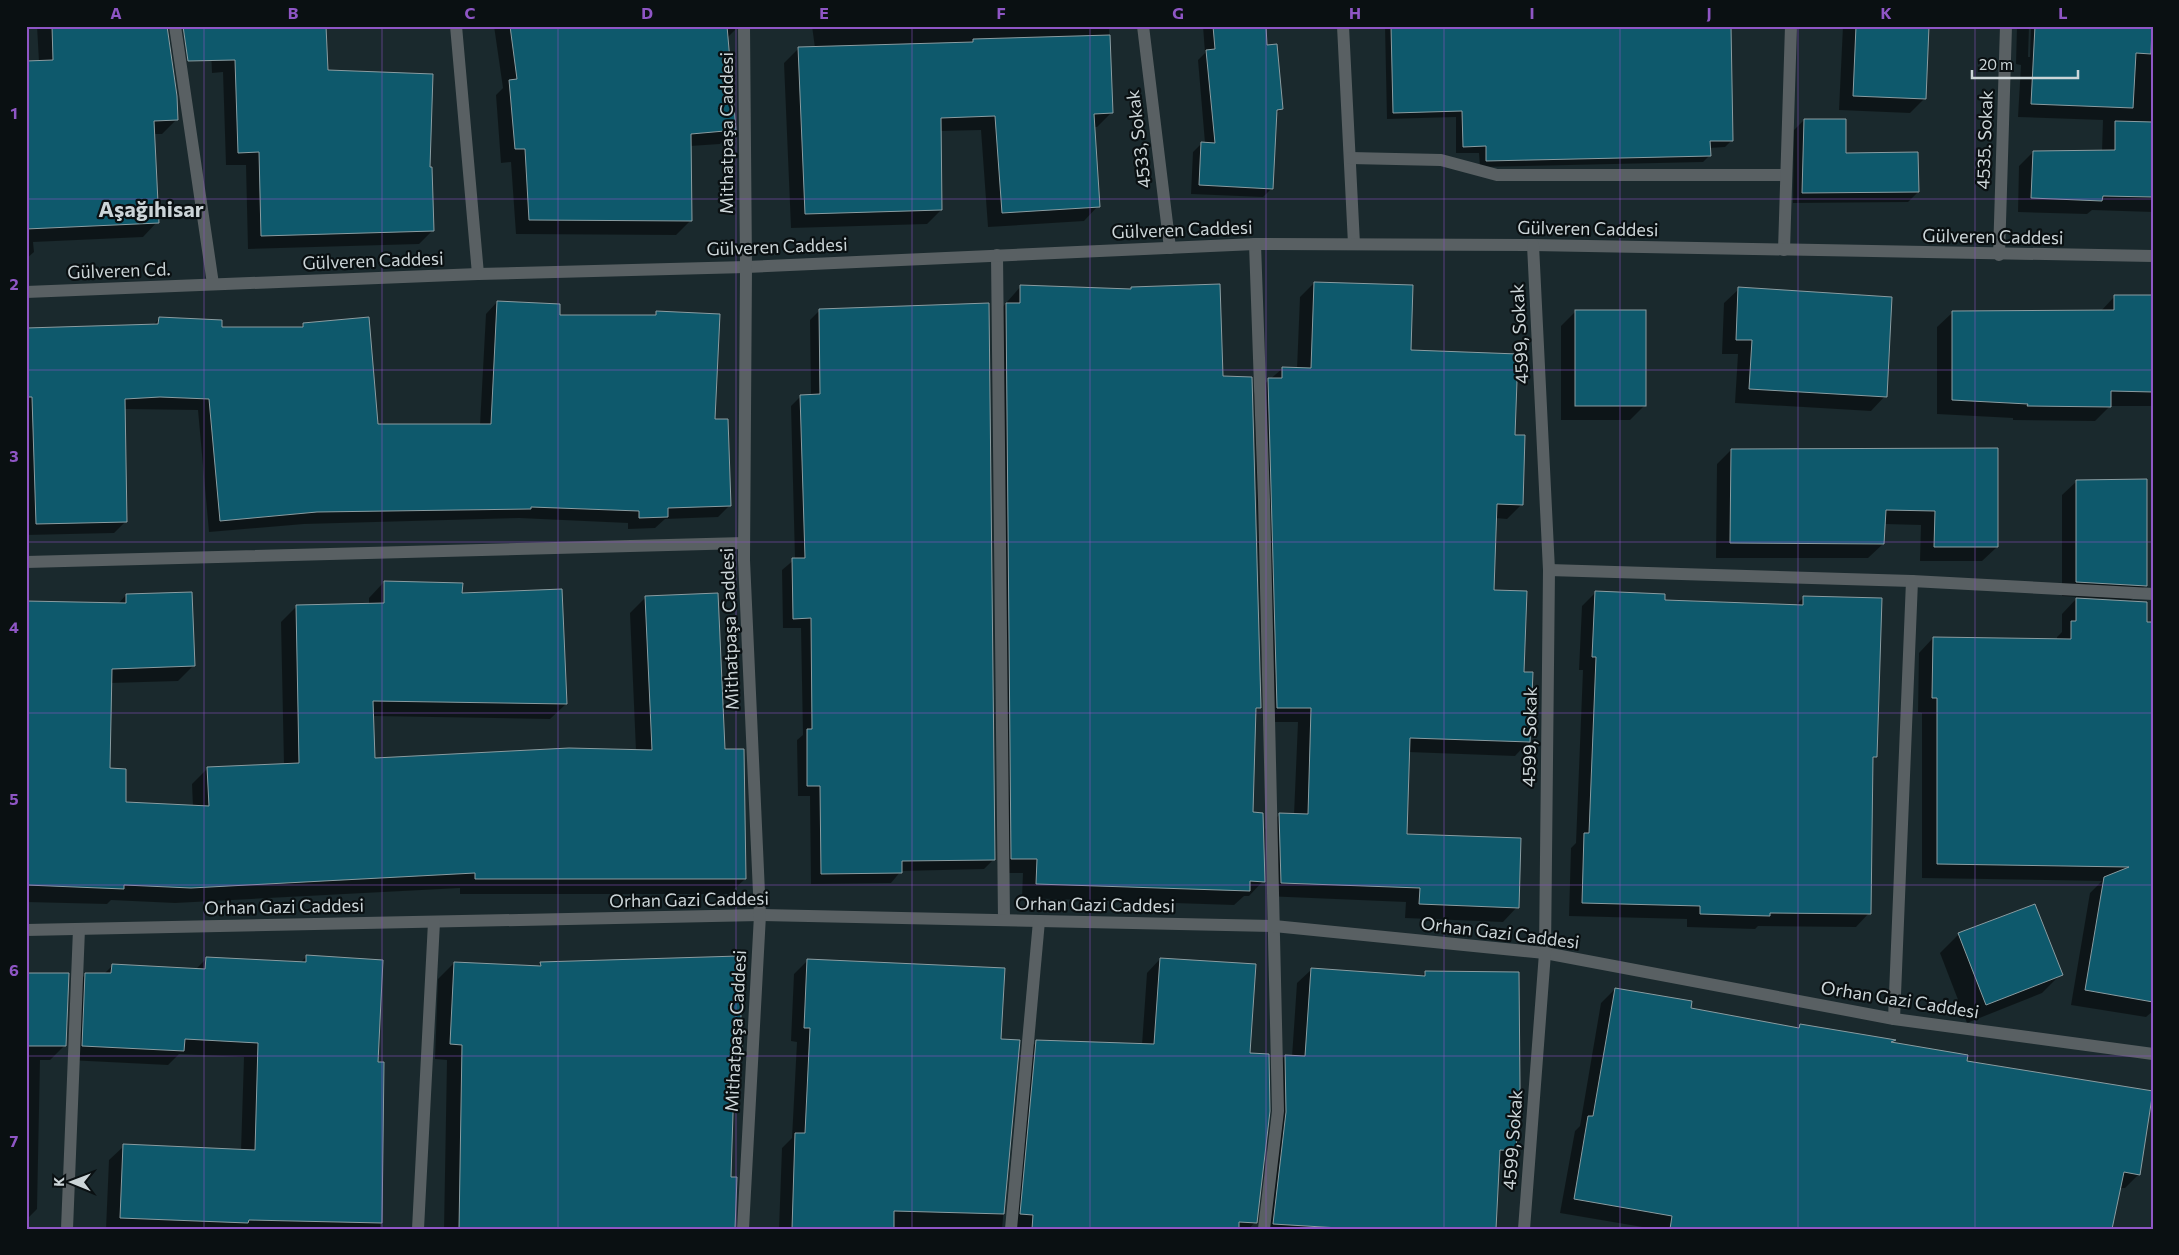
<svg xmlns="http://www.w3.org/2000/svg" width="2179" height="1255" font-family="Commissioner,sans-serif">
<style>
.shadow{fill:#0007}
.building{fill:#0e596c;stroke:#8a9ca1}
.lines{fill:none;stroke-linecap:round;stroke-linejoin:round}
.minor{stroke:#596063;stroke-width:12}
.grid{fill:none;stroke:#8f56c5;stroke-width:1;stroke-opacity:0.55}
.labels{text-anchor:middle;stroke-width:4.5;stroke-linejoin:round;paint-order:stroke}
.street-label{font-size:18px;fill:#ccd5d8;stroke:#0a1012}
.district-label{font-size:22px;font-weight:bold;fill:#ccd5d8;stroke:#0a1012}
.neatline{fill:none;stroke:#8f56c5;stroke-width:2}
.grid-label{font-size:16px;text-anchor:middle;font-weight:bold;fill:#8f56c5}
</style>
<rect width="100%" height="100%" fill="#1a292d"/>
<g class="shadow">
<path d="M37 26H154L177 119 162 134H153L157 222 143 237 33 242 34 252 26 259V62H39Z"/>
<path d="M210 26 327 71 428 169 432 231 419 244 248 249 246 165H226L223 72 212 73Z"/>
<path d="M494 26H735V30L727 38 734 130 720 144 690 146 691 220 676 235 516 234 511 162 501 163 496 95 503 88Z"/>
<path d="M812 26H1109L1111 113 1097 127H1094L1098 206 1084 221 988 227 981 130 940 131 941 210 927 224 791 228 784 63 799 48H815Z"/>
<path d="M1203 26H1264L1266 46 1281 109 1275 115 1272 188 1263 197 1191 194 1193 152 1202 143H1205L1198 60 1205 53Z"/>
<path d="M1385 26H1730L1732 140 1725 147 1709 148 1710 155 1703 162 1480 167 1479 153H1456V117L1387 119Z"/>
<path d="M1843 26H1928L1925 98 1910 113 1839 110Z"/>
<path d="M2017 26H2029L2028 57H2030L2031 26H2153V212L2092 210 2087 214 2018 212 2019 166 2033 152H2102L2103 120 2018 117 2021 65 2016 64Z"/>
<path d="M1804 120 1844 154 1918 192 1908 202 1793 203 1794 130Z"/>
<path d="M1314 283 1410 352 1514 436 1522 504 1507 519 1495 518 1492 591 1523 673 1529 741 1515 756 1408 752 1406 836 1517 907 1503 922 1405 918 1406 902 1267 896 1265 829 1280 814 1294 815 1298 722H1263L1254 393 1283 368 1297 369 1300 297Z"/>
<path d="M1021 286 1129 290 1132 288 1222 377 1259 707 1255 712 1251 814 1263 881 1249 896H1244L1234 905 1022 898 1023 873H998L992 319Z"/>
<path d="M1739 289 1885 396 1871 411 1735 403 1738 354H1722L1724 303Z"/>
<path d="M2115 296 2153 297V406H2110L2095 421 2013 420V418L1937 414V327L1952 313 2100 312Z"/>
<path d="M497 302 558 317 653 316 657 313 713 421 730 505 718 517 665 519 655 528 628 529V523L519 518 304 524 209 532 198 410 124 409 126 521 114 533 26 535V329L153 325 159 319 220 329H299L303 324 377 426 480 425 486 314Z"/>
<path d="M820 310 994 859 984 869 901 871 891 883 811 884 810 796H798L797 740 803 735 801 628H783L782 570 795 559 791 406 801 396H811L810 320Z"/>
<path d="M1576 311 1645 405 1630 420H1561V326Z"/>
<path d="M1731 450H1996L1997 547 1982 561H1920L1921 525 1884 524 1883 544 1868 558H1716L1717 464Z"/>
<path d="M2077 481 2146 585 2131 600 2062 596V495Z"/>
<path d="M384 582 461 595 566 704 550 719 372 716 373 759 636 751 630 613 646 597 724 751 745 879 729 894H460V888L175 903 111 900 107 904 26 902V596L27 602 118 604 126 595 194 665 178 681 110 683 109 770 124 803 193 807 192 784 208 768 284 765 281 622 297 606 369 605V598Z"/>
<path d="M1596 592 1663 601 1795 606 1804 597 1876 756 1871 761 1869 913 1856 927 1758 926 1755 929 1687 927V919L1569 916 1571 848 1576 843 1583 670H1579L1582 606Z"/>
<path d="M2076 599 2145 624H2153V1011L2146 1017 2071 1005 2090 893 2102 881 1922 878V713L1918 712 1919 653 1933 638 2057 640V637L2062 632V614Z"/>
<path d="M1959 934 2061 974 2042 993 1967 1023 1940 953Z"/>
<path d="M306 957 377 1064H383L380 1229H106L109 1160 124 1146 241 1151 244 1057 179 1054 168 1065 68 1060 71 989 86 974H104L112 966 195 970 206 959 300 963Z"/>
<path d="M1160 959 1249 1054 1255 1222 1249 1229H1007L1023 1055 1037 1042 1142 1045 1147 973Z"/>
<path d="M808 960 1000 1040 1019 1041 1002 1229H779L782 1148 792 1138 797 1042 791 1041 794 974Z"/>
<path d="M454 963 537 967 541 963 741 1048 733 1055 729 1178 734 1229H444L447 1060 435 1059 438 979Z"/>
<path d="M1311 970 1421 977 1425 972 1515 1151 1501 1164H1498L1495 1229H1261L1273 1126 1272 1070 1285 1056 1292 1057 1297 983Z"/>
<path d="M26 974 65 1045 50 1060H40L37 1209 26 1220Z"/>
<path d="M1615 989 1689 1009 1796 1029 1800 1025 1894 1041 1891 1043 1965 1062 2139 1174 2125 1188H2120L2111 1229H1654L1560 1213 1575 1131 1580 1126 1601 1003Z"/>
</g>
<g class="building">
<path d="M52 26H167L177 96 178 120 154 121 159 223 26 229V61L53 60Z"/>
<path d="M183 26H326L328 70 433 74 430 167H432L434 231 261 236 259 152 238 153 235 60 188 61Z"/>
<path d="M510 26H727L736 130 691 134 692 221 529 220 525 149H515L509 80 517 79Z"/>
<path d="M1213 26H1266L1267 45 1277 44 1283 109 1277 110 1273 189 1199 185 1201 142 1215 143 1206 50 1215 49Z"/>
<path d="M1391 26H1731L1733 141H1710L1711 156 1486 161V146L1463 147 1462 111 1393 113Z"/>
<path d="M1856 26H1929L1926 99 1853 96Z"/>
<path d="M2035 26H2152L2151 54 2136 53 2133 108 2031 104Z"/>
<path d="M1110 35 1113 113 1094 114 1100 207 1002 213 995 116 941 118 942 210 805 214 798 47 973 42V39Z"/>
<path d="M1804 119H1846V153L1918 152 1919 192 1802 193Z"/>
<path d="M2115 121 2153 122V197L2103 196 2102 201 2031 198 2033 151 2115 150Z"/>
<path d="M1314 282 1413 285 1411 350 1518 354 1515 435H1525L1523 505 1497 504 1494 590 1527 591 1524 672H1533L1530 742 1410 738 1407 834 1521 838 1519 908 1419 904 1420 888 1281 883 1279 813 1308 814 1311 708H1277L1268 378H1282V367L1311 368Z"/>
<path d="M1220 284 1223 376 1252 377 1261 708H1256L1253 812 1263 813 1265 882 1250 881V891L1036 884 1037 859H1011L1006 303H1020V285L1131 289V287Z"/>
<path d="M1738 287 1892 297 1887 397 1749 389 1752 340H1736Z"/>
<path d="M2114 295H2153V392L2111 391V407L2027 406 2028 404 1952 400V311L2114 310Z"/>
<path d="M497 301 560 304V315H656V311L720 314 715 419H728L731 506 668 508V517L639 518V511L531 507V509L317 512 220 521 209 399 160 397 125 399 127 522 36 524 32 397H26V328L158 324 159 317 222 320V327H303V323L369 317 378 424H491Z"/>
<path d="M989 303 995 860 902 861V873L821 874 820 786H807V729H812L811 618 793 619 792 558H805L800 395 820 394 819 309Z"/>
<rect x="1575" y="310" width="71" height="96"/>
<path d="M1998 448V547H1934L1935 511 1886 510 1884 544 1730 543 1731 449Z"/>
<path d="M2147 479V586L2076 582V480Z"/>
<path d="M384 581 463 583 462 593 562 589 567 704 373 701 375 758 569 748 652 750 645 596 718 593 725 749H744L746 879H475V873L191 888 124 885V889L26 885V601L126 603V594L192 592 195 666 112 669 110 768 126 769V802L209 806 207 767 299 763 296 605 384 603Z"/>
<path d="M1595 591 1665 594V600L1803 605V596L1882 598 1877 757H1873L1871 914 1770 913V916L1700 914V906L1582 903 1584 833H1589L1596 657H1592Z"/>
<path d="M2076 598 2147 602V622H2153V1002L2085 990 2104 877 2129 867 1937 864V698H1932L1933 637 2071 639V621H2076Z"/>
<path d="M2035 904 2063 975 1986 1005 1958 933Z"/>
<path d="M306 955 383 960 378 1062H384L382 1223 249 1220 248 1223 120 1218 123 1144 255 1150 258 1043 185 1039 184 1051 82 1046 85 973H111L112 964 205 969 206 957 306 962Z"/>
<path d="M739 956 742 1048 735 1049 731 1177H737L735 1229H459L462 1045 450 1044 454 962 541 966 540 962Z"/>
<path d="M1160 958 1256 964 1250 1053 1269 1054 1270 1111 1257 1223 1239 1222V1229H1032L1033 1215 1020 1214 1036 1040 1154 1044Z"/>
<path d="M807 959 1005 968 1001 1039 1020 1040 1004 1214 894 1211V1229H792L795 1133H805L810 1028H804Z"/>
<path d="M1311 968 1425 976V971L1519 972 1520 1088 1516 1151 1500 1150 1496 1229H1356L1273 1224 1286 1112 1285 1055 1305 1056Z"/>
<path d="M26 973H69L66 1046H26Z"/>
<path d="M1615 988 1692 1001 1691 1008 1799 1028 1800 1024 1896 1040 1891 1042 1968 1055 1967 1061 2153 1091 2140 1175 2124 1172 2112 1229H1670L1672 1216 1574 1199 1588 1116H1593Z"/>
</g>
<g class="lines">
<g class="minor">
<path d="M175 26 213 284"/>
<path d="M456 26 478 274"/>
<path d="M1143 26 1170 248"/>
<path d="M1343 26 1354 244"/>
<path d="M1350 158 1441 160 1497 175H1786"/>
<path d="M1255 244 1264 500 1278 1111 1264 1229"/>
<path d="M1784 250 1791 26"/>
<path d="M997 255 1004 920"/>
<path d="M1999 255 2006 26"/>
<path d="M26 292 478 274 746 267 1255 244 1533 245 2153 256"/>
<path d="M26 562 744 543"/>
<path d="M1549 570 1912 581 2153 594"/>
<path d="M26 930 760 915 1274 926 1545 953 1894 1019 2153 1054"/>
<path d="M1894 1019 1912 581"/>
<path d="M67 1229 79 929"/>
<path d="M418 1229 434 922"/>
<path d="M743 1229 760 915 744 560 746 267 744 26"/>
<path d="M1011 1229 1039 921"/>
<path d="M1524 1229 1545 953 1549 570 1533 245"/>
</g>
</g>
<path class="grid" d="M204 26V1229M382 26V1229M558 26V1229M736 26V1229M912 26V1229M1090 26V1229M1266 26V1229M1444 26V1229M1620 26V1229M1798 26V1229M1975 26V1229M26 199H2153M26 370H2153M26 542H2153M26 713H2153M26 885H2153M26 1056H2153"/>
<g class="labels">
<g class="street-label">
<text transform="translate(727 133) rotate(-90)" y="6">Mithatpaşa Caddesi</text>
<text transform="translate(1139 139) rotate(-97)" y="6">4533, Sokak</text>
<text transform="translate(1985 140) rotate(-88)" y="6">4535. Sokak</text>
<text transform="translate(1588 229) rotate(1)" y="6">Gülveren Caddesi</text>
<text transform="translate(1182 230) rotate(-2)" y="6">Gülveren Caddesi</text>
<text transform="translate(1993 237) rotate(1)" y="6">Gülveren Caddesi</text>
<text transform="translate(777 247) rotate(-2)" y="6">Gülveren Caddesi</text>
<text transform="translate(373 261) rotate(-2)" y="6">Gülveren Caddesi</text>
<text transform="translate(119 271) rotate(-2)" y="6">Gülveren Cd.</text>
<text transform="translate(1520 334) rotate(-93)" y="6">4599, Sokak</text>
<text transform="translate(730 629) rotate(-92)" y="6">Mithatpaşa Caddesi</text>
<text transform="translate(1530 737) rotate(-89)" y="6">4599, Sokak</text>
<text transform="translate(689 900) rotate(-1)" y="6">Orhan Gazi Caddesi</text>
<text transform="translate(1095 905) rotate(1)" y="6">Orhan Gazi Caddesi</text>
<text transform="translate(284 907) rotate(-1)" y="6">Orhan Gazi Caddesi</text>
<text transform="translate(1500 933) rotate(7)" y="6">Orhan Gazi Caddesi</text>
<text transform="translate(1900 1000) rotate(9)" y="6">Orhan Gazi Caddesi</text>
<text transform="translate(736 1031) rotate(-87)" y="6">Mithatpaşa Caddesi</text>
<text transform="translate(1513 1140) rotate(-86)" y="6">4599, Sokak</text>
</g>
<g class="district-label">
<text x="151" y="217">Aşağıhisar</text>
</g>
</g>
<rect width="2179" height="1255" fill="none" stroke="#0a1012" stroke-width="55"/>
<g transform="translate(72 1182) rotate(271)" stroke="#0a1012" stroke-width="4" paint-order="stroke">
<path d="M0-4L9 19L0 12L-9 19Z" fill="#ccd5d8"/>
<text y="-8" font-size="14" font-weight="bold" text-anchor="middle" fill="#ccd5d8">K</text>
</g>
<path d="M1972 70v8h106v-8" fill="none" stroke="#ccd5d8" stroke-width="2.5"/>
<text x="1979" y="70" font-size="15" fill="#ccd5d8" stroke="#0a1012" stroke-width="4" paint-order="stroke">20 m</text>
<rect x="28" y="28" width="2124" height="1200" class="neatline"/>
<g class="grid-label">
<text x="116" y="19">A</text>
<text x="293" y="19">B</text>
<text x="470" y="19">C</text>
<text x="647" y="19">D</text>
<text x="824" y="19">E</text>
<text x="1001" y="19">F</text>
<text x="1178" y="19">G</text>
<text x="1355" y="19">H</text>
<text x="1532" y="19">I</text>
<text x="1709" y="19">J</text>
<text x="1886" y="19">K</text>
<text x="2063" y="19">L</text>
<text x="14" y="119">1</text>
<text x="14" y="290">2</text>
<text x="14" y="462">3</text>
<text x="14" y="633">4</text>
<text x="14" y="805">5</text>
<text x="14" y="976">6</text>
<text x="14" y="1147">7</text>
</g>
</svg>
